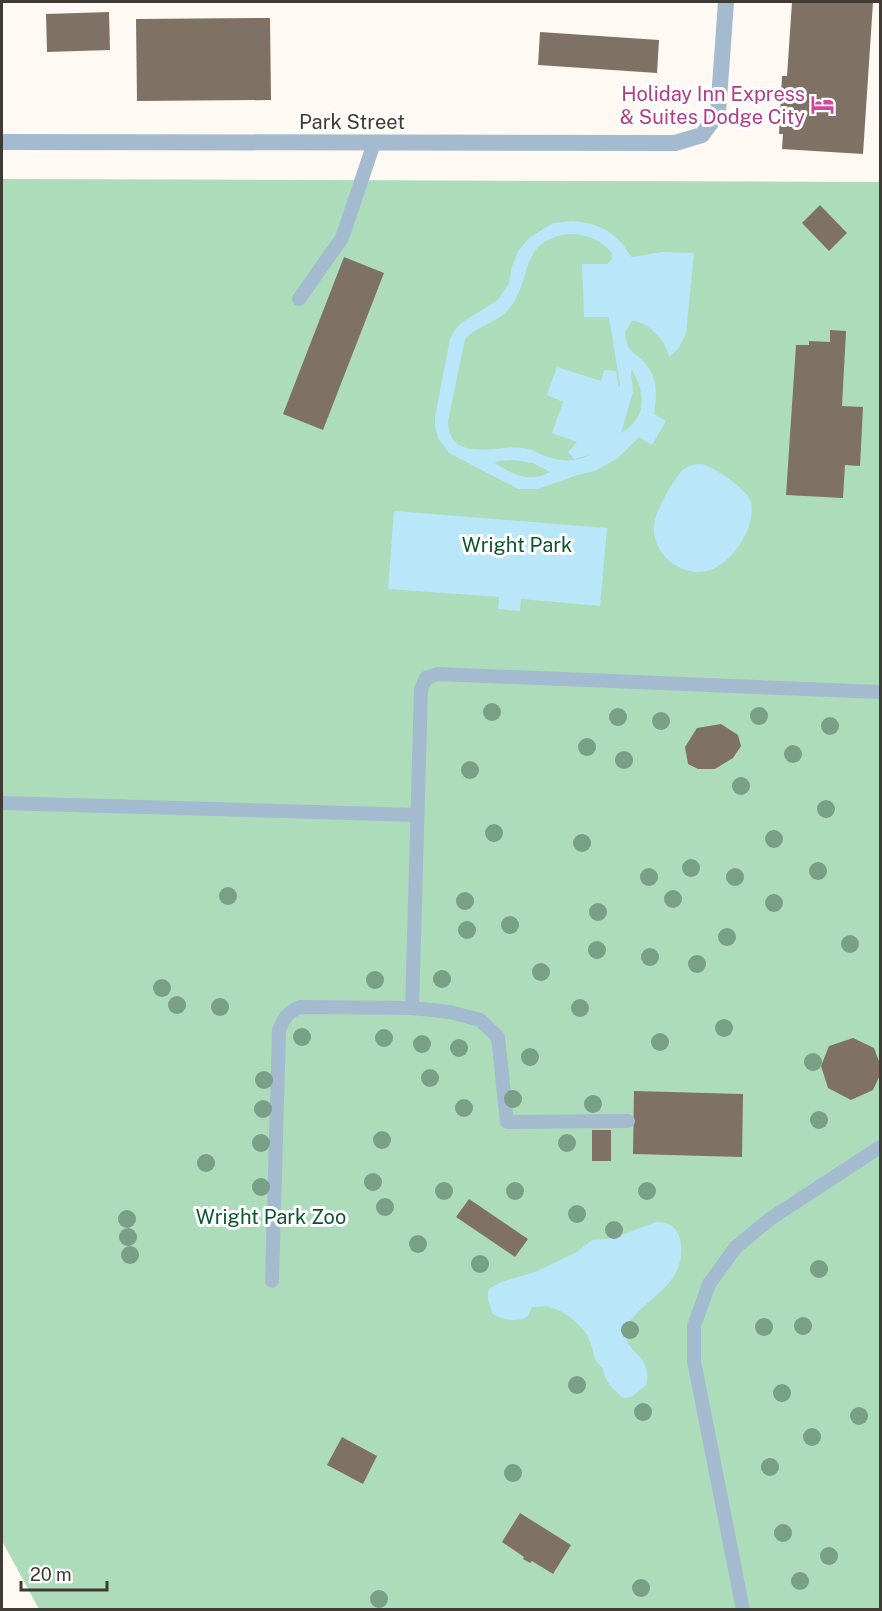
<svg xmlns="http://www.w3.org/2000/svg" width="882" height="1611" font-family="'Public Sans',sans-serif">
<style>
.green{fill:#addcbb}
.water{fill:#b9e6f8;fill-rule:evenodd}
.building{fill:#7f7264}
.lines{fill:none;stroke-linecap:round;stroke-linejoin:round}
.service{stroke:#a4bacf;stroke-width:14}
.minor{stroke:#a4bacf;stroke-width:16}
.tree{fill:#799f87}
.labels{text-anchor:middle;stroke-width:6;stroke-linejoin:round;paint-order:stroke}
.hotel-label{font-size:20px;fill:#b23c85;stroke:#fff;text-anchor:end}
.street-label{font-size:20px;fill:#403a34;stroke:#fff}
.park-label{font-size:20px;fill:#0c552f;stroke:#fff}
</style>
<rect width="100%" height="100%" fill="#fff9f3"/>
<path class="green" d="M2 179 880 182V1609H39L2 1541Z"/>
<g class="water">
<path d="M572 221C592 222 611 229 623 245 626 249 628 253 632 257L662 252 694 253 686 334 678 349 669 357C668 343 647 320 632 321L625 332C626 352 634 351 645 363 658 377 657 397 654 414L666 421 652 445 639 437 618 458 595 471 577 475 538 489H518L449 453 438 438 435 426V417L450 339 454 331 461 323 498 300 509 283 512 266 518 251 529 238 553 223ZM568 234C585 234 601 239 612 253V259L607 264H582L584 317H609L620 385 611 413 619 388 616 371 604 370 601 381 557 367 547 395 563 402 552 433 577 442 568 452 574 459 590 455C577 462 559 462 545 456 538 453 532 449 524 448 498 444 449 465 448 421L465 339C477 326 496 323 508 310 534 281 516 242 568 234ZM632 370C646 394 647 418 621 433L633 392 631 371ZM514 460 533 463 550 472C530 483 513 475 495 463L497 461Z"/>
<path d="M701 464C713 466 748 490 751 502 757 529 728 572 699 572 674 572 652 551 654 525 655 512 674 477 684 469 689 465 695 464 701 464Z"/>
<path d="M394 511 607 528 600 606 521 599 520 611 498 609 499 597 388 589Z"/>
<path d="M656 1222C668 1222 677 1226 680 1239 689 1287 643 1296 625 1329 623 1353 654 1355 646 1385L631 1397 623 1398C614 1390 604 1381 603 1368 594 1362 594 1354 591 1344 586 1327 566 1311 549 1307 547 1306 535 1307 532 1307L528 1316C519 1323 503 1320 493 1314L488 1300V1294L489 1289 494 1286 501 1282 535 1272 577 1252 592 1240 607 1239 627 1233Z"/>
</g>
<g class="building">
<path d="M792 2H873L863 154 782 149 783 134H779L782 76H787Z"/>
<path d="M109 12 110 50 47 52 46 14Z"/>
<path d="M270 18 271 100 137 101 136 19Z"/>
<path d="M540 32 659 40 657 73 538 65Z"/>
<path d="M820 205 847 233 829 251 802 223Z"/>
<path d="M344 257 384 273 323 430 283 414Z"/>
<path d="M830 330 846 331 842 406 863 407 860 466 845 465 843 498 786 495 796 345H809V341L830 342Z"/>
<path d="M721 724 738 735 741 746 733 758 715 769H698L688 764 685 747 697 728Z"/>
<path d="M853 1038 874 1048 880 1064V1075L873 1090 851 1100 828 1088 821 1066 829 1046Z"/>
<path d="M634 1091 743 1094 742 1157 633 1154Z"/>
<rect x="592" y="1130" width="19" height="31"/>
<path d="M469 1199 528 1239 515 1257 456 1217Z"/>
<path d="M342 1437 377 1456 363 1484 327 1465Z"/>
<path d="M520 1513 571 1545 553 1574 532 1561 530 1563 523 1559 524 1557 502 1542Z"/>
</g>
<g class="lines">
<g class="service">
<path d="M299 299 342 238 374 143"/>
<path d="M2 803 417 815"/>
<path d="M412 1008 421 689 426 678 438 674 880 692"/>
<path d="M272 1281 279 1030C284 1018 288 1012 300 1007L412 1008 450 1012 480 1020 498 1037 507 1122 628 1121"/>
<path d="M743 1610 694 1361V1326L709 1284 736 1247 770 1219 880 1147"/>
</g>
<path class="minor" d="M2 142 675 143 702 135 718 113 726 2"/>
</g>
<g class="tree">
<circle cx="492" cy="712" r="9"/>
<circle cx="759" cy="716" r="9"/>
<circle cx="618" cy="717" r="9"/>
<circle cx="661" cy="721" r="9"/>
<circle cx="830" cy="726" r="9"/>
<circle cx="587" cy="747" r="9"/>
<circle cx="793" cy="754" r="9"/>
<circle cx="624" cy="760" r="9"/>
<circle cx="470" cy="770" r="9"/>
<circle cx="741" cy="786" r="9"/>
<circle cx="826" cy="809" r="9"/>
<circle cx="494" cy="833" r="9"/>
<circle cx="774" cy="839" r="9"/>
<circle cx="582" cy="843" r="9"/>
<circle cx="691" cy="868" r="9"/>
<circle cx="818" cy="871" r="9"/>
<circle cx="649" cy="877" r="9"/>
<circle cx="735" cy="877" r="9"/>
<circle cx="228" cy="896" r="9"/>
<circle cx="673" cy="899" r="9"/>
<circle cx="465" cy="901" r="9"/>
<circle cx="774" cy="903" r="9"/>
<circle cx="598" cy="912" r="9"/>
<circle cx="510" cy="925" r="9"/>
<circle cx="467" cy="930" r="9"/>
<circle cx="727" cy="937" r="9"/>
<circle cx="850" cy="944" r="9"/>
<circle cx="597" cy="950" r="9"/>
<circle cx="650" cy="957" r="9"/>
<circle cx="697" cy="964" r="9"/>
<circle cx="541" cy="972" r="9"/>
<circle cx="442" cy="979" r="9"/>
<circle cx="375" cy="980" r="9"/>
<circle cx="162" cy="988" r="9"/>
<circle cx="177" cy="1005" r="9"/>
<circle cx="220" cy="1007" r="9"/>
<circle cx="580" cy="1008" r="9"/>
<circle cx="724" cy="1028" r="9"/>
<circle cx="302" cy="1037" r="9"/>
<circle cx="384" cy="1038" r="9"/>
<circle cx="660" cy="1042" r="9"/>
<circle cx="422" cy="1044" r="9"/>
<circle cx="459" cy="1048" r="9"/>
<circle cx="530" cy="1057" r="9"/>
<circle cx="813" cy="1062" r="9"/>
<circle cx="430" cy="1078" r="9"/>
<circle cx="264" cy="1080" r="9"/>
<circle cx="513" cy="1099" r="9"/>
<circle cx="593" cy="1104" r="9"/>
<circle cx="464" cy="1108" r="9"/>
<circle cx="263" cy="1109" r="9"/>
<circle cx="819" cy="1120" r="9"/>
<circle cx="382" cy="1140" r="9"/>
<circle cx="261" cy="1143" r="9"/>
<circle cx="567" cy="1143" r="9"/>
<circle cx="206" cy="1163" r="9"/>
<circle cx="373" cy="1182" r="9"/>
<circle cx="261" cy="1187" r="9"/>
<circle cx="444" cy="1191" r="9"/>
<circle cx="515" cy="1191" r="9"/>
<circle cx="647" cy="1191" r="9"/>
<circle cx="385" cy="1207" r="9"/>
<circle cx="577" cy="1214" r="9"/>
<circle cx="127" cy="1219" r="9"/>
<circle cx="614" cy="1230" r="9"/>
<circle cx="128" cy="1237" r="9"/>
<circle cx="418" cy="1244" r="9"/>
<circle cx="130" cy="1255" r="9"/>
<circle cx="480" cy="1264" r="9"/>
<circle cx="819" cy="1269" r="9"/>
<circle cx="803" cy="1326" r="9"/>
<circle cx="764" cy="1327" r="9"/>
<circle cx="630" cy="1330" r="9"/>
<circle cx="577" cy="1385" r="9"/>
<circle cx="782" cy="1393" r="9"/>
<circle cx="643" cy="1412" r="9"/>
<circle cx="859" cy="1416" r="9"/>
<circle cx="812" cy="1437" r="9"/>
<circle cx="770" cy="1467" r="9"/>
<circle cx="513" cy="1473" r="9"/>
<circle cx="783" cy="1533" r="9"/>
<circle cx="829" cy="1556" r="9"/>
<circle cx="800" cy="1581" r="9"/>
<circle cx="641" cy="1588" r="9"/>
<circle cx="379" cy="1599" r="9"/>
</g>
<defs>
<symbol id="hotel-bare" viewBox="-9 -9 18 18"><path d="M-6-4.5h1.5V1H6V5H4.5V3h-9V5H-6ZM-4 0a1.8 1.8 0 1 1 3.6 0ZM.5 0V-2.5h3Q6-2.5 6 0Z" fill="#d1479c" stroke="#fff" stroke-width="2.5" paint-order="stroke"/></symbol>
</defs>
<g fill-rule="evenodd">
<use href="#hotel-bare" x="806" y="88" width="33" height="33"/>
</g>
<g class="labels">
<g class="hotel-label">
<text x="805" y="101">Holiday Inn Express<tspan x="805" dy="23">&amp; Suites Dodge City</tspan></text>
</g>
<g class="street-label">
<text x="352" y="129">Park Street</text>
</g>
<g class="park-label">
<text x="517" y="552">Wright Park</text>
<text x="271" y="1224">Wright Park Zoo</text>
</g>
</g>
<rect width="882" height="1611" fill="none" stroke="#403a34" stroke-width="6"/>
<path d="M21 1581v9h86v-9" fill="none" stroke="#403a34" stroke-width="3"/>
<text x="30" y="1581" font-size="18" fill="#403a34" stroke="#ffffff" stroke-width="4.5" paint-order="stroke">20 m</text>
</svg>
